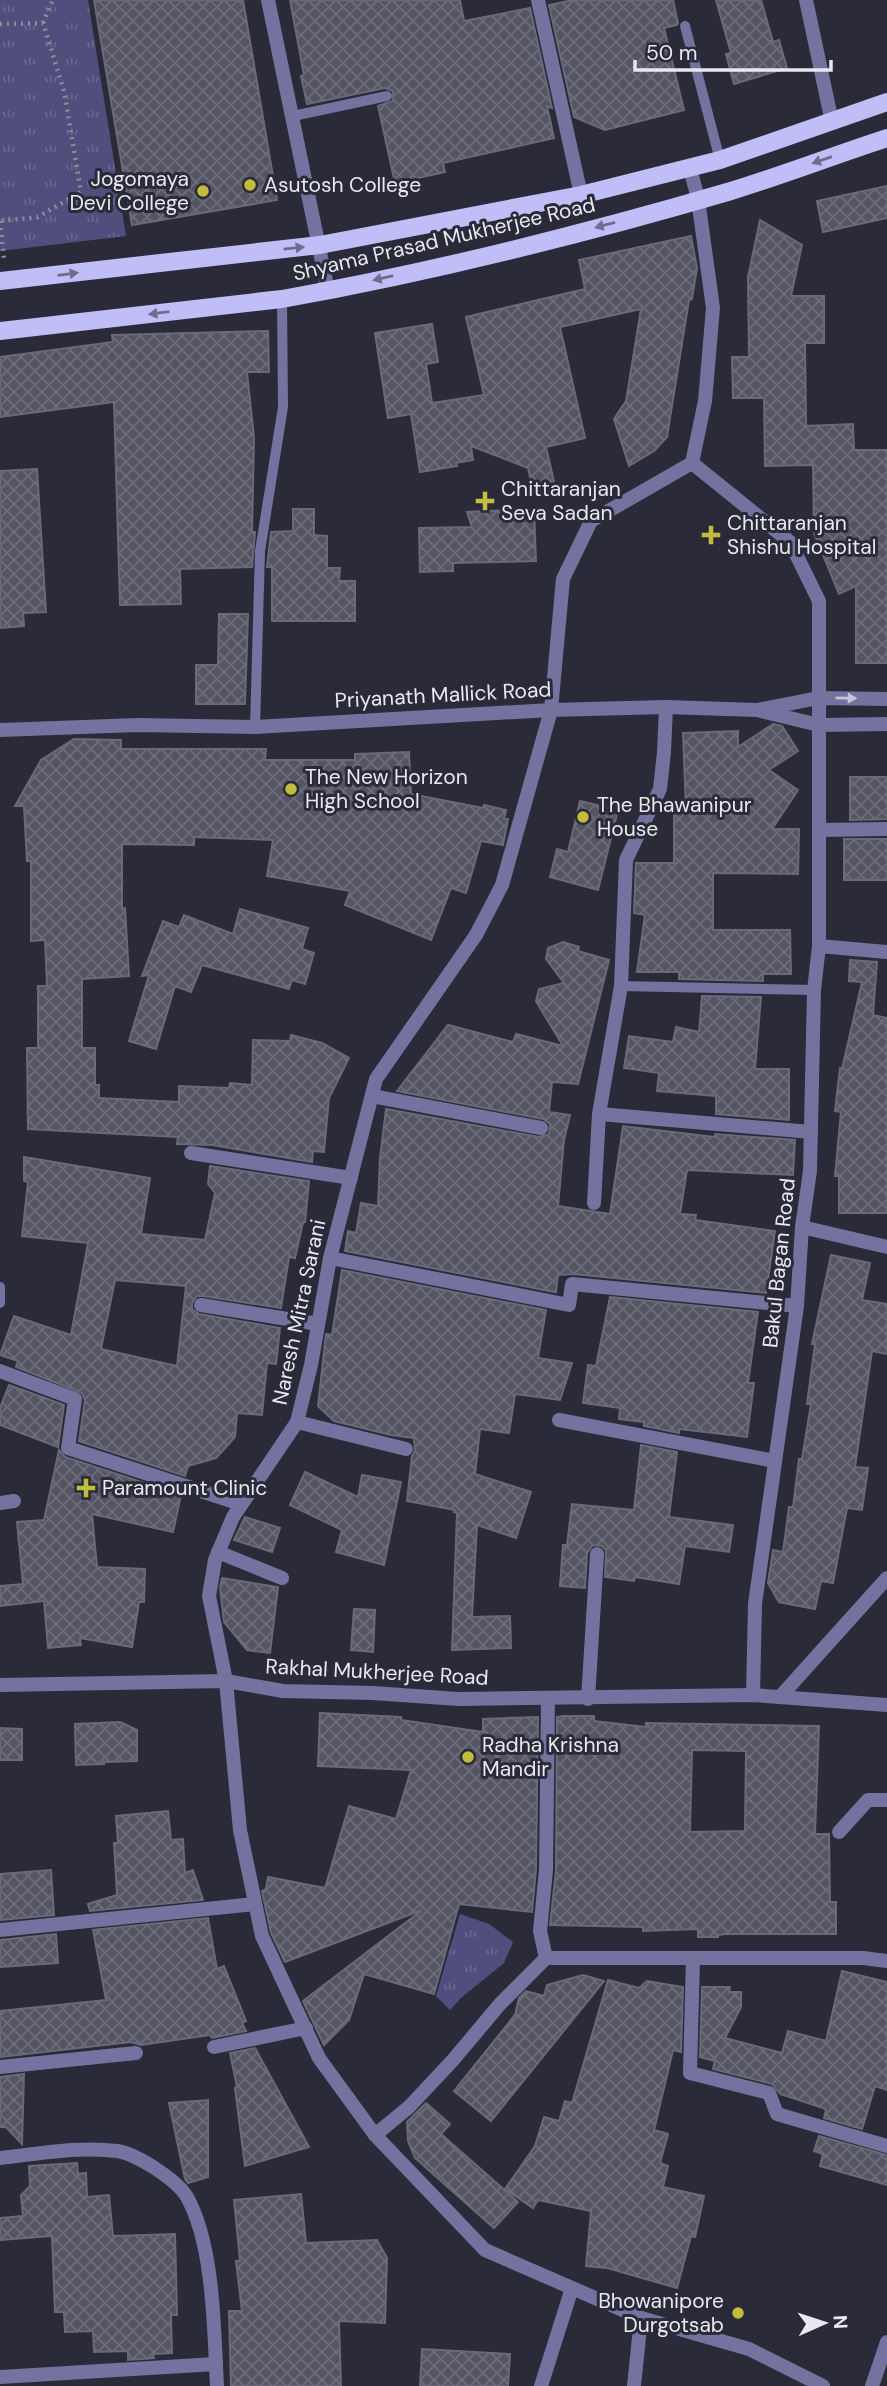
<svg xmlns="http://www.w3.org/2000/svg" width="887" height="2386" font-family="'DM Sans',sans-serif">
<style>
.park{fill:url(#park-tufts)}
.building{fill:url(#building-cross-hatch);stroke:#696979;stroke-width:2;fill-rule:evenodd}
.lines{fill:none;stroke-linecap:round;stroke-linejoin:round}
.path{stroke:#8d8d98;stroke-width:4.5;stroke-dasharray:2 5;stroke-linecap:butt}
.lane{stroke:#74729f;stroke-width:10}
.street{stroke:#74729f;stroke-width:14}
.primary{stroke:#c0bef6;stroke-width:18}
.oneway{fill:#6e6d8e}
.oneway2{fill:#c5c5d8}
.poi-dot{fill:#c3bd3e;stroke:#2a2a38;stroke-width:2.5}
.labels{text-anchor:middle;stroke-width:6;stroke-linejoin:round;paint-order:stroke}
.poi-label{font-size:21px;fill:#e8e8f1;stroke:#2a2a38;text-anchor:start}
.street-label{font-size:21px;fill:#e8e8f1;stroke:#2a2a38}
</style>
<defs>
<pattern id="park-tufts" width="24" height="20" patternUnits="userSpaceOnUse" patternTransform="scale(1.75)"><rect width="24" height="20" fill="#514d7c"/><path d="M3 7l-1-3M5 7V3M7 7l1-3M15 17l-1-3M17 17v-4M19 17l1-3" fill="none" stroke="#6a678f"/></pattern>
<pattern id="building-cross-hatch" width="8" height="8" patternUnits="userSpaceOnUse" patternTransform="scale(1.75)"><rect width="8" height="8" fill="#545463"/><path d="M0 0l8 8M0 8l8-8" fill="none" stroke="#6d6d7a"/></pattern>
</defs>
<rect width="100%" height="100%" fill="#2a2a38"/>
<g class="park">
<path d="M0 0H88L126 236 0 251Z"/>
<path d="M460 1914 489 1924 513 1942 504 1963 461 1998 450 2010 436 1996Z"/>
</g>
<g class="building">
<path d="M94 0H243L277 200 132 225Z"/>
<path d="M290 0H460L464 21 530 8 552 108 547 106 554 138 443 163 445 172 395 183 378 106 393 101V91L385 88 307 104 301 76 304 75Z"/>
<path d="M573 0H673L678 23 677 25 664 28 684 110 605 130 574 117 549 5Z"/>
<path d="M716 0H761L773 42 779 40 787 68 734 84 726 54 731 53Z"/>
<path d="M887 186V218L823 232 817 201Z"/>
<path d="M760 220 802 245 791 296H824V343H805L806 426 853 424 854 450H887V663H856V586L839 594 814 533 813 465 765 466 764 398H733L732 357H749L748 277Z"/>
<path d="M691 236 697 268 692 299 689 300 667 437 654 451 629 466 614 419 626 401 641 309 560 327 585 438 546 447 555 486 533 491 528 468 471 446 473 460 456 463 457 466 420 472 411 414 388 418 375 333 432 324 438 362 426 364 432 403 484 395 466 317 585 289 579 260Z"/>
<path d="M268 331 269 372H247L254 438 252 532H255L252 567 180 569 181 604 120 605 114 402 0 417V357L113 342 112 335Z"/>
<path d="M37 469 46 612 23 613 24 626 0 628V471Z"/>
<path d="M293 509H314V535L327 536V568H340L339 581H355V621H272V567H267L271 532 293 531Z"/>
<path d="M534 509 536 561 453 563V571L420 572 419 528 472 527 467 512Z"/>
<path d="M219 614H248L245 704H196V665H218Z"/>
<path d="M773 724 782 726 798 751 769 770 798 790 772 829H799L798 874 713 873V930H790L791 974H763V981L679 979V972H637L645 915 634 913 636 863H674V809H686L683 733 738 731V747Z"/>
<path d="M74 739 121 740V749H266L265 760H355V754L409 752 411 794 483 808 484 805 506 810 504 819H508L503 845 481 841 466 893 451 888 431 940 345 905 350 891 267 876 273 840 194 837V845L122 844V909L125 908 129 976 82 979V1048H95V1085H99V1098L179 1102V1086L229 1088 230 1083 252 1085 253 1040 290 1041 291 1035 322 1043 349 1058 329 1098 324 1152 313 1151 312 1162 212 1145 177 1144 178 1137 28 1129 27 1048H38V986H47L45 940 31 941V861H27L24 806H15L41 760Z"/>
<path d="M850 777H887V819L850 820Z"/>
<path d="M580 801 618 810 598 890 550 877 557 849 568 852Z"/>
<rect x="844" y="839" width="43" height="41"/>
<path d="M240 909 308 928 302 949 314 953 305 984 292 980 289 989 202 965 191 992 175 986 156 1049 129 1041 149 975 142 976 163 921 179 927 184 915 233 934Z"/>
<path d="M563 942 579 947 578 951 609 960 578 1084 552 1082 549 1112 570 1115 564 1140 558 1206 610 1214 623 1126 715 1137V1134L795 1140 793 1175 687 1170 680 1214 696 1215 695 1220 775 1231 766 1293 573 1274 558 1275 556 1292 549 1291 345 1251 348 1231 356 1233 361 1203 378 1206 380 1158 386 1109 539 1137 549 1134 550 1124 543 1119 397 1091 448 1025 513 1042 516 1034 563 1046 536 1001 539 989 564 983 546 959 548 948Z"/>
<path d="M850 960 877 962 873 1015 887 1018V1213H839V1176H835L841 1112 835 1111 840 1068 842 1069 862 982 849 981Z"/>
<path d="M702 996 761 997 755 1069H789V1120L716 1114V1096L657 1091 659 1073 624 1068 629 1036 673 1042 676 1027 699 1032Z"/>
<path d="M24 1157 150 1178 141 1234 205 1240 215 1193 208 1184 210 1166 309 1181 305 1222H303L295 1258 289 1257 281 1308 203 1296H197L192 1303V1309L199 1314 280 1328 276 1364 267 1363 262 1415 237 1413 235 1437 216 1458 188 1466 185 1476 79 1441 85 1400 82 1393 16 1367 18 1361 0 1355 14 1316 71 1335 88 1243 22 1236 28 1182 24 1181ZM115 1280 186 1286 177 1366 101 1349Z"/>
<path d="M831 1255 870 1263 862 1300 887 1304V1354L872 1351 855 1467 868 1468 862 1510 847 1508 833 1583 821 1581 815 1609 779 1602 768 1583 773 1550 783 1552 789 1507H793L799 1459H802L811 1404H807L815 1344H812Z"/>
<path d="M342 1270 546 1310 538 1358 572 1363 560 1400 515 1394 509 1433 480 1429 475 1474 531 1492 516 1538 477 1525 472 1617 510 1616 511 1648 452 1650 457 1513 454 1512 455 1510 407 1501 412 1456 415 1451 414 1438 391 1435 334 1421 318 1406 326 1334 332 1335Z"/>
<path d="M610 1297 758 1312 748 1383H754L747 1437 679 1429V1433L644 1426V1422L619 1419 620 1408 583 1403 588 1365 596 1366Z"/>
<path d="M9 1385 64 1405 58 1447 0 1425V1408Z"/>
<path d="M641 1445 677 1452 669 1517 733 1525 729 1552 685 1546 679 1584 635 1577 634 1581 605 1577 606 1550 602 1546 593 1545 587 1553 585 1588 560 1586 563 1545H567L572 1504 634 1510Z"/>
<path d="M59 1450 65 1457 181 1495 173 1532 92 1514 97 1567 145 1569 144 1602H139L132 1647 80 1638 81 1645 48 1648 44 1601 0 1606V1586L23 1584 17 1522 44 1520Z"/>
<path d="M305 1472 358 1497 362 1475 401 1482 384 1565 336 1552 342 1530 290 1505Z"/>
<path d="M245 1517 280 1528 272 1552 234 1540Z"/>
<path d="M222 1578 278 1587 270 1653 247 1650 224 1622 220 1587Z"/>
<path d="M354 1609 375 1610 373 1652 351 1650Z"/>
<path d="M320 1713 401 1717V1720L483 1732V1719L538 1717 536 1869 532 1912 459 1904 434 1994 364 1974 349 2020 324 2045 303 2001 422 1910 285 1962 271 1933 262 1891 266 1889 268 1877 325 1888 349 1806 396 1819 411 1770 318 1766Z"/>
<path d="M562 1716H594V1721L646 1727V1723L819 1726 815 1834H829L830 1902H836V1934H725L718 1935V1937H698V1929L643 1931V1927L550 1925 556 1870 557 1717ZM692 1750 746 1751 745 1831 690 1832Z"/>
<path d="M120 1722 137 1730V1761L104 1762V1764L76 1765 75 1724Z"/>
<path d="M0 1728 22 1729V1760H0Z"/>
<path d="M168 1811 171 1840 183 1839 185 1873 193 1870 203 1900 90 1911 88 1904 117 1895 114 1843H118L116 1816Z"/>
<path d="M51 1870 54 1915 0 1920V1874Z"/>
<path d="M208 1918 217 1969 224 1966 246 2021 242 2023 246 2031 212 2038 210 2035 141 2045 131 2042 0 2057V2011L106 2000 93 1930Z"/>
<path d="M56 1934 58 1963 0 1967V1940Z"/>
<path d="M842 1971 887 1982V2090L875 2086 862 2129 824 2118 826 2109 780 2094 772 2084 713 2069 715 2061 700 2057 702 1987H730L729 1992H741V2007L725 2038 782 2053 788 2031 826 2041Z"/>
<path d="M583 1975 604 1981 491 2121 454 2091 515 2015 519 1998 526 1991 544 1996 547 1985Z"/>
<path d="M608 1980 639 1988 647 1981 683 1987 681 2052 673 2050 654 2130 668 2134 660 2163 668 2166 663 2187 704 2196 695 2237 691 2236 677 2288 607 2268 586 2266 591 2211 538 2200 533 2208 505 2189 535 2146 544 2117 559 2121 565 2101 572 2103Z"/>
<path d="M255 2048 309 2147 245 2166 235 2088 237 2087 230 2053Z"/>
<path d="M24 2074 22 2144 6 2127H0V2077Z"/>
<path d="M208 2100V2177L188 2183 185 2179 169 2103Z"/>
<path d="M426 2103 450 2124 441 2134 518 2202 494 2228 415 2158 408 2141 407 2122Z"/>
<path d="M819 2136 887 2155V2185L820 2166 823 2154 814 2151Z"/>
<path d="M77 2163 78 2174 86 2173 87 2197 109 2195 113 2236 175 2234 177 2315H171L172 2353 153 2354 154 2358 128 2360V2351L94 2352 93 2331 65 2332 64 2312H55L52 2236 0 2240V2218L23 2216 21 2195 30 2186 29 2166Z"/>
<path d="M301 2194 306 2243 377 2240 387 2258 385 2323 339 2321 341 2386H231L229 2311H242L236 2261H240L234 2200Z"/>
<path d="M422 2349 510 2354 508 2386H420Z"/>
</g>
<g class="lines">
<g class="path">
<path d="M43 23 53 0"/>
<path d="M0 24 43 23 64 91 81 192 38 217 0 221"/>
<path d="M0 221 4 259"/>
</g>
<g class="lane">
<path d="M685 26 720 160"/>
<path d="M293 116 387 96"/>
<path d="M255 727 260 551 283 407 282 299"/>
<path d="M621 986 814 990"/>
<path d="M0 1287V1303"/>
</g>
<g class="street">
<path d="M268 0 328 291"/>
<path d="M538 0 581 195"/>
<path d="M806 0 832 122"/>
<path d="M690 168 698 199 713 308 705 401 692 463 591 521 563 579 551 710 502 885 476 935 376 1079 330 1258 311 1365 297 1422 233 1517 215 1560 209 1596 226 1681 240 1830 262 1936 319 2058 375 2135 485 2250 641 2318 749 2349 823 2386"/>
<path d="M692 463 790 542 819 601V946L814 990 810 1171 802 1227 797 1306 755 1604 753 1695"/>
<path d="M761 711 819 725 887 724"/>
<path d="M0 730 138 725 255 727 551 710 666 707 757 710 818 698 887 699"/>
<path d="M819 830 887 829"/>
<path d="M819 946 887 952"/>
<path d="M372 1096 541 1128"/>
<path d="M599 1114 811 1132"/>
<path d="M191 1153 351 1178"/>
<path d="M594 1203 599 1114 621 986 626 860 660 789 664 752 666 707"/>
<path d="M802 1227 887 1247"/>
<path d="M330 1258 569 1305 572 1284 797 1306"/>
<path d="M201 1305 318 1324"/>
<path d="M0 1371 75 1399 68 1448 241 1504"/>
<path d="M559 1420 775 1461"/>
<path d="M297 1422 406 1449"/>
<path d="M0 1503 14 1501"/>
<path d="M218 1552 282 1578"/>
<path d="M0 1685 226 1681 283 1691 373 1693 458 1699 753 1695 887 1705"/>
<path d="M780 1697 887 1578"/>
<path d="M588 1699 597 1554"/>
<path d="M839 1832 868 1800H887"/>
<path d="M0 1930 255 1904"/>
<path d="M546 1958 540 1931 546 1870 548 1699"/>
<path d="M693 1958 690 2073 769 2093 777 2114 887 2146"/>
<path d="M214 2047 306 2028"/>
<path d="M0 2067 136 2053"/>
<path d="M375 2135 409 2107 453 2060 500 2004 546 1958H863L887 1961"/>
<path d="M0 2158C38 2154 79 2146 117 2151 137 2154 177 2180 187 2197 214 2245 214 2331 217 2386"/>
<path d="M0 2377 216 2364"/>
<path d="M541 2386 572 2288"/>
<path d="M634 2386 641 2318"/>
<path d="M872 2386 887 2342"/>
</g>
<g class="primary">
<path d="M0 281 320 245 581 195 720 160 887 102"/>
<path d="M0 331 282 299C433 272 584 234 731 191 783 175 835 155 887 138"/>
</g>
</g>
<defs><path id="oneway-solid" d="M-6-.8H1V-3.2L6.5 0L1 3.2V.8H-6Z" transform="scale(1.75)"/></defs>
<g class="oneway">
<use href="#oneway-solid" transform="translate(822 160) rotate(161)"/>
<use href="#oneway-solid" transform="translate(605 225) rotate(165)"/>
<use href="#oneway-solid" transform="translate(294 248) rotate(-6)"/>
<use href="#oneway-solid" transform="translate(68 274) rotate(-7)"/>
<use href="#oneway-solid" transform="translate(383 278) rotate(167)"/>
<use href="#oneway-solid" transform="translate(159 313) rotate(173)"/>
</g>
<use class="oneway2" href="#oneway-solid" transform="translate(846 698) rotate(1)"/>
<g class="poi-dot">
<circle cx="250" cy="185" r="7"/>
<circle cx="203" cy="191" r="7"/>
<path d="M481.5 490.5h7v7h7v7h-7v7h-7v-7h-7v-7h7z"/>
<path d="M707.5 524.5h7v7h7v7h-7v7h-7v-7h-7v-7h7z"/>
<circle cx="291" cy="789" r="7"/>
<circle cx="583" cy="817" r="7"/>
<path d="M82.5 1477.5h7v7h7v7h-7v7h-7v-7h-7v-7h7z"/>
<circle cx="468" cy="1757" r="7"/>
<circle cx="738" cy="2313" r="7"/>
</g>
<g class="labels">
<g class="poi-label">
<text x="189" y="186" text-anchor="end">Jogomaya<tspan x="189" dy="24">Devi College</tspan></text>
<text x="264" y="192">Asutosh College</text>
<text x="501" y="496">Chittaranjan<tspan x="501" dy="24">Seva Sadan</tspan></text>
<text x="727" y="530">Chittaranjan<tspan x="727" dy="24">Shishu Hospital</tspan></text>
<text x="305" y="784">The New Horizon<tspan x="305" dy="24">High School</tspan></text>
<text x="597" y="812">The Bhawanipur<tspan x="597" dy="24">House</tspan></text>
<text x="102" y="1495">Paramount Clinic</text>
<text x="482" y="1752">Radha Krishna<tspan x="482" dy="24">Mandir</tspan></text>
<text x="724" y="2308" text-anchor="end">Bhowanipore<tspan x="724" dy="24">Durgotsab</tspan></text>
</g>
<g class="street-label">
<text transform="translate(444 239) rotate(-13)" y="7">Shyama Prasad Mukherjee Road</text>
<text transform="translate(443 695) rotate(-3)" y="7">Priyanath Mallick Road</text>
<text transform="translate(779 1263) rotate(-84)" y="7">Bakul Bagan Road</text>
<text transform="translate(299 1312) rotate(-78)" y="7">Naresh Mitra Sarani</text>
<text transform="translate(377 1672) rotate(3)" y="7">Rakhal Mukherjee Road</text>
</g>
</g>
<g transform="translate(824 2323) rotate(87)" stroke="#2a2a38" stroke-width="5" paint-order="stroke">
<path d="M0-5L12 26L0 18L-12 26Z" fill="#e8e8f1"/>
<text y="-10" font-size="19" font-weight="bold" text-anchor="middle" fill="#e8e8f1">N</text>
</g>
<path d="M635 60v10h196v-10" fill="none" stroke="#e8e8f1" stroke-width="3.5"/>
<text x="646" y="60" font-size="21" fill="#e8e8f1" stroke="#2a2a38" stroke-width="5" paint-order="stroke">50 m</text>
</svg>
